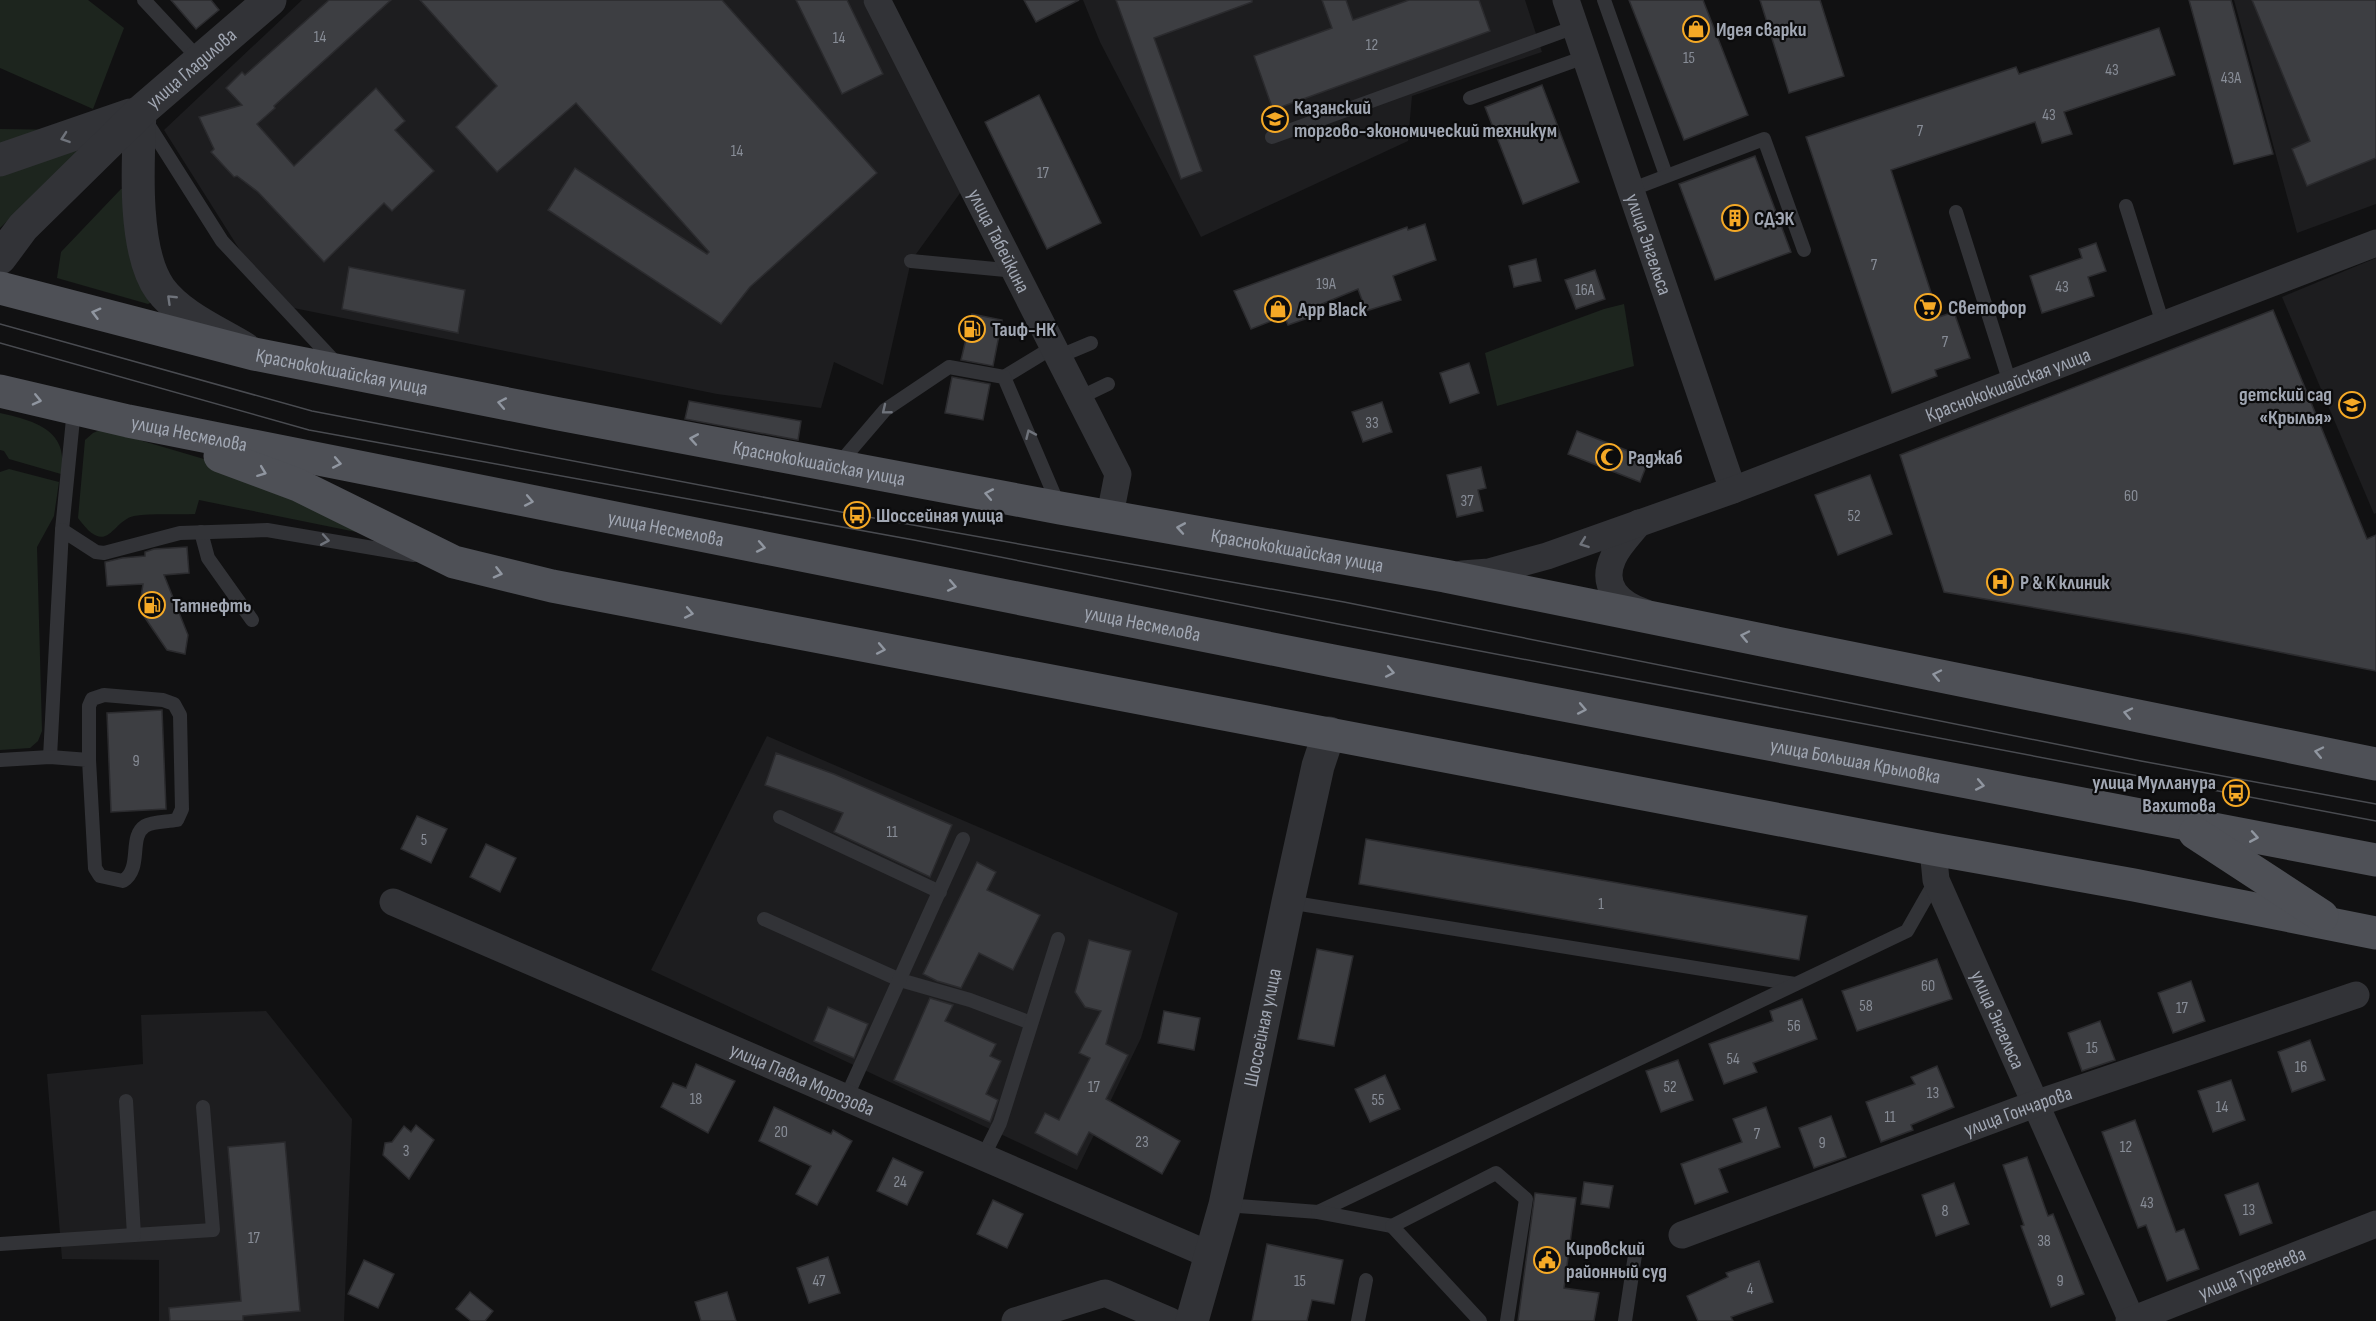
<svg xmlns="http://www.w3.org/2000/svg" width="2376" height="1321" font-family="'Sofia Sans Condensed',sans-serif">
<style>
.built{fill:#1d1d1f}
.green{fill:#1d251e}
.building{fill:#3d3e42;stroke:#2b2b2e;stroke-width:1.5}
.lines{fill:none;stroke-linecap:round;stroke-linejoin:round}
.service{stroke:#323337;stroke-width:14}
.minor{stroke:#323337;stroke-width:27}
.tertiary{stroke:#323337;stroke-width:33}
.primary{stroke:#4e5056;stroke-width:33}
.tram{stroke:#494b50;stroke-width:1.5}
.oneway{stroke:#6f737b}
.oneway2{stroke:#9096a0}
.labels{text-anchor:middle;stroke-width:4.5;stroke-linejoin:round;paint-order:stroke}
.number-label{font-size:16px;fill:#888d97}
.poi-label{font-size:20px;font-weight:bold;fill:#a1a7b3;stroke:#0c0c0d;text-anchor:start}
.street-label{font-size:20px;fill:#a1a7b3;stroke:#0c0c0d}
</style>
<rect width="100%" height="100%" fill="#111112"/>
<g class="built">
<path d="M302 0H863L963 189 911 261 883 385 834 362 821 408 717 394 274 304 164 130Z"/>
<path d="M1083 0H1525L1542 52 1412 96 1408 141 1201 237 1100 42Z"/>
<path d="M2234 0H2376V204L2297 233Z"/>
<path d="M2376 258V513L2374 514 2282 297Z"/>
<path d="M767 736 1178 913 1141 1038 1077 1170 651 970Z"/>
<path d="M266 1011 352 1119 344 1321H159V1260L62 1259 47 1074 143 1064 141 1015Z"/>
</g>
<g class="green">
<path d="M0 0H88L124 28 93 109 0 68Z"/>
<path d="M0 129 69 130 0 153Z"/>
<path d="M78 149 77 153 0 228V174Z"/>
<path d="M121 189H125L159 299 148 304 57 278 61 252Z"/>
<path d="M1624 304 1634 366 1497 406 1485 353 1604 309Z"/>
<path d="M0 413C35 421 70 430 61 474L9 459 4 451 0 450Z"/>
<path d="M102 429 231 467 366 534 199 500 195 514C175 515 153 513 134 516 111 521 108 559 78 518L85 440 93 433Z"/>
<path d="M9 469 59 482 54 516 37 547 42 731 38 741 30 748 0 750V472Z"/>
</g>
<g class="building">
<path d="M171 0H211L219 10 196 29Z"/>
<path d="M329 0H391L274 106 275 108 257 124 294 166 376 88 405 121 395 130 434 171 392 211 384 203 324 262 258 192 237 176 234 177 211 152 214 149 199 117 242 105 226 88 242 72 245 75Z"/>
<path d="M420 0H722L877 173 750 287 721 324 548 210 575 168 707 254 709 252 576 103 497 172 456 127 497 86Z"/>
<path d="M796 0H847L883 74 842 94Z"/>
<path d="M1024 0H1079L1036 22Z"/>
<path d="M1116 0H1252V2L1154 38 1202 171 1181 179Z"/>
<path d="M1322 0H1346L1353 20 1409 0H1479L1490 31 1273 110 1254 56 1332 28Z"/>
<path d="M1629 0H1703L1748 115 1684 140Z"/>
<path d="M1760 0H1820L1844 76 1789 93Z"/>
<path d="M2189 0H2231L2273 154 2234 164Z"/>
<path d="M2252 0H2376V158L2307 186 2292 149 2310 141Z"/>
<path d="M2159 28 2175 75 2064 112 2072 134 2042 143 2035 122 1891 170 1939 317 1954 312 1970 358 1935 370 1937 376 1892 393 1806 137 2016 67 2019 74Z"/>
<path d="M1542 85 1579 182 1523 204 1485 107Z"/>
<path d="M1039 95 1101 223 1047 249 985 122Z"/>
<path d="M1755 156 1791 252 1715 280 1679 184Z"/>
<path d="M1425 224 1436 260 1393 276 1401 300 1366 311 1358 289 1305 311 1308 318 1288 325 1284 316 1251 329 1234 291 1407 227 1408 230Z"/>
<path d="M2096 243 2106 271 2088 277 2094 296 2042 313 2030 276 2082 258 2079 249Z"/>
<path d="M1536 259 1541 281 1514 287 1509 266Z"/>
<path d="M349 267 465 290 458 333 342 309Z"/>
<path d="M1595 270 1605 299 1576 309 1565 280Z"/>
<path d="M2273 310 2367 539 2376 535V671L2187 634 1944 592 1900 455Z"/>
<path d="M972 314 1002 320 993 366 961 360Z"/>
<path d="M1469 363 1479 393 1450 403 1440 373Z"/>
<path d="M952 377 990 384 983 420 945 413Z"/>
<path d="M689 401 801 421 798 440 685 419Z"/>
<path d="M1382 402 1392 432 1363 442 1352 412Z"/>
<path d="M1577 431 1649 459 1640 482 1568 454Z"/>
<path d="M1481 467 1486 488 1478 490 1483 511 1457 517 1447 475Z"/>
<path d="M1870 475 1892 534 1838 555 1815 495Z"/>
<path d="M187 547 189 573 164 575 188 635 185 654 167 650 139 609 143 584 107 586 105 562 122 558 145 556V552L154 549Z"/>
<path d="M162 710 166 809 111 812 107 713Z"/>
<path d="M776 753 834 774 952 825 930 877 834 832 843 813 765 785Z"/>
<path d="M417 816 447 829 431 863 401 849Z"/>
<path d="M1366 839 1807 916 1799 960 1359 884Z"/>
<path d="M486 844 516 858 500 892 470 877Z"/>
<path d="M977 862 996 872 987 890 1040 915 1013 970 979 953 961 988 937 981 923 974Z"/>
<path d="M1089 940 1131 951 1106 1044 1128 1055 1106 1099 1180 1141 1162 1174 1089 1132 1077 1155 1035 1133 1045 1113 1059 1120 1090 1058 1079 1053 1101 1011 1085 1007 1075 992Z"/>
<path d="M1317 949 1353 956 1334 1046 1298 1039Z"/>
<path d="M1937 959 1952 999 1857 1031 1842 991Z"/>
<path d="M2191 981 2205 1021 2173 1033 2158 993Z"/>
<path d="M930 998 953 1005 945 1021 996 1044 990 1056 1001 1061 986 1094 998 1100 990 1122 894 1080Z"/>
<path d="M1802 999 1817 1039 1753 1063 1757 1072 1724 1084 1709 1044 1773 1021 1770 1011Z"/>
<path d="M828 1007 868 1024 854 1058 814 1041Z"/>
<path d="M1164 1011 1200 1018 1194 1050 1158 1043Z"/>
<path d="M2100 1021 2115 1060 2082 1071 2068 1033Z"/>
<path d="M2310 1040 2325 1080 2292 1092 2278 1052Z"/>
<path d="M1678 1060 1693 1100 1661 1112 1646 1071Z"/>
<path d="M696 1064 735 1081 708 1133 661 1107 673 1083 686 1088Z"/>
<path d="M1937 1066 1954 1107 1911 1125 1913 1130 1881 1142 1866 1102 1915 1084 1911 1077Z"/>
<path d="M1385 1075 1400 1109 1370 1122 1355 1089Z"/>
<path d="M2231 1080 2245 1120 2213 1132 2198 1091Z"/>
<path d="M774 1107 831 1134 833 1130 852 1141 817 1205 796 1194 811 1166 759 1141Z"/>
<path d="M1766 1107 1780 1147 1719 1169 1728 1192 1695 1204 1681 1164 1742 1142 1733 1119Z"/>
<path d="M1831 1116 1846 1157 1814 1168 1799 1128Z"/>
<path d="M2135 1120 2176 1232 2184 1229 2199 1269 2167 1281 2146 1225 2138 1228 2102 1132Z"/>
<path d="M416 1125 434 1140 409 1179 383 1155 385 1143 392 1142 404 1126 411 1132Z"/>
<path d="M285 1142 300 1311 243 1316V1321H170L169 1308 241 1301 228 1147Z"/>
<path d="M2027 1157 2048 1216 2053 1214 2084 1294 2051 1307 2021 1226 2024 1225 2003 1165Z"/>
<path d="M893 1158 923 1172 907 1205 877 1191Z"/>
<path d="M1584 1182 1613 1186 1609 1208 1581 1204Z"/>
<path d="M1954 1183 1969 1224 1936 1236 1922 1195Z"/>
<path d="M2258 1183 2272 1223 2240 1235 2225 1195Z"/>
<path d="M1535 1193 1576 1198 1564 1288 1599 1293 1594 1321H1518Z"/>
<path d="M993 1200 1023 1214 1007 1248 977 1234Z"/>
<path d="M1267 1244 1343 1260 1334 1304 1312 1300 1307 1321H1252Z"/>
<path d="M828 1257 840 1293 809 1303 797 1268Z"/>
<path d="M364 1260 394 1274 378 1308 348 1294Z"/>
<path d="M1759 1261 1773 1302 1731 1317 1733 1321H1698L1687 1296 1728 1277 1726 1273Z"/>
<path d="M470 1292 493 1311 485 1321H471L456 1309Z"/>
<path d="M727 1292 736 1321H701L695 1302Z"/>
</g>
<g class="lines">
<g class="service">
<path d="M144 0 200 60"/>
<path d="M1604 0 1666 175"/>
<path d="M1470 98 1585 57"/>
<path d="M146 121 222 241 337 364"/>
<path d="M1272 137 1575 27"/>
<path d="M1630 190 1764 139 1804 250"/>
<path d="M2126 206 2163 324"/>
<path d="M1956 212 2010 383"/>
<path d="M911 261 1016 271"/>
<path d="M1060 356 1091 343"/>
<path d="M1004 377 1055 346"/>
<path d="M1081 397 1108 384"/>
<path d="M838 465 885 410 949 367 1004 377 1059 506"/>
<path d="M62 530 74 409"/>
<path d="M201 532 208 558 252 620"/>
<path d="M50 757 62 530 96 552 104 553 180 533 267 530 414 555"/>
<path d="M0 760 50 757 89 760V706L92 699 104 695 163 700 174 704 180 715 182 809 177 820C167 822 153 821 145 826 128 837 143 868 123 881L100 876 95 868 89 760"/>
<path d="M780 817 940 892"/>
<path d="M1288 902 1795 984"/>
<path d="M764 919 900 980 970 1000 1031 1023"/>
<path d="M846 1098 963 839"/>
<path d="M983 1157 1000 1123 1058 939"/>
<path d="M1225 1205 1318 1212 1907 931 1936 880"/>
<path d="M1318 1212 1392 1226"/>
<path d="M134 1235 213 1230 203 1107"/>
<path d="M0 1244 134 1235 126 1101"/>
<path d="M1358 1321 1366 1280"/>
<path d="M1480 1321 1392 1226 1496 1173 1526 1199 1507 1321"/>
<path d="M1625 1321 1635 1255"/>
</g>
<g class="minor">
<path id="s1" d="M877 0 1118 474 1110 515"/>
<path id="s2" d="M1566 0 1733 490"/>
<path d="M1639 523C1630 534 1618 546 1613 558 1600 587 1620 604 1644 612"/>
<path id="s3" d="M1462 574 1489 572 1547 556 1733 490 2376 243"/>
<path id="s4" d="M1933 849 1936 880 2132 1321"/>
<path id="s5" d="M393 902 1210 1255"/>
<path id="s6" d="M1682 1235 2035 1104 2356 995"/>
<path d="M1015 1321 1105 1293 1170 1321"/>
<path id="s7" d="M2129 1321 2376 1224"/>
</g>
<g class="tertiary">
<path d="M140 112C138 159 132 250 160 289 180 316 216 331 244 348"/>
<path d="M0 160 130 115"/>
<path id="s8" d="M0 258 23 227 140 112 270 0"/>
<path id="s9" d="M1192 1321 1225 1205 1288 902 1318 766 1329 733"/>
</g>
<g class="primary">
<path id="s10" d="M0 288 254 354 559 414 1060 508 1445 576 2376 764"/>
<path id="s11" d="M0 391 128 421 1333 661 2376 860"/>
<path d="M220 456 298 485 454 562 552 586 1933 849 2134 885 2376 933"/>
<path d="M2195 833 2322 916"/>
</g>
<g class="tram">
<path d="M0 324 312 411 857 515 1344 602 2141 761 2376 804"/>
<path d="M0 343 309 430 914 540 1338 624 2376 821"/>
</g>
</g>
<defs><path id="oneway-chevron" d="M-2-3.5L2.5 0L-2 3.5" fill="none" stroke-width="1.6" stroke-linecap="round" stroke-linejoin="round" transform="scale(1.5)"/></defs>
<g class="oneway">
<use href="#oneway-chevron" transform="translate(65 138) rotate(161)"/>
<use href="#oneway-chevron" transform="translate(171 299) rotate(-136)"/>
<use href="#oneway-chevron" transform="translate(886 410) rotate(141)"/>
<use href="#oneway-chevron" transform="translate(1030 434) rotate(-114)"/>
<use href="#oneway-chevron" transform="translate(325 540) rotate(10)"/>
<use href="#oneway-chevron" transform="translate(1584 543) rotate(160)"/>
</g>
<g class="oneway2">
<use href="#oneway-chevron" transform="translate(96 313) rotate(-165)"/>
<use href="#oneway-chevron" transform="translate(37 400) rotate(13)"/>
<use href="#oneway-chevron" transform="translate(502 403) rotate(-169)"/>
<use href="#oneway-chevron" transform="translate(694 439) rotate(-170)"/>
<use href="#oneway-chevron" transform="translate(337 463) rotate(11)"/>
<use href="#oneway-chevron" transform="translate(262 472) rotate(21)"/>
<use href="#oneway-chevron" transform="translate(989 494) rotate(-169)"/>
<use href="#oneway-chevron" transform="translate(529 501) rotate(11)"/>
<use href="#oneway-chevron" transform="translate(1181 528) rotate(-170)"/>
<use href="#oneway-chevron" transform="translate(761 547) rotate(11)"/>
<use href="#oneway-chevron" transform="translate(498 573) rotate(14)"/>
<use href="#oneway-chevron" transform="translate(952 586) rotate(11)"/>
<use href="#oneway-chevron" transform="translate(689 613) rotate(11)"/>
<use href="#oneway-chevron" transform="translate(1745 636) rotate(-168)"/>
<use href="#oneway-chevron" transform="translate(881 649) rotate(11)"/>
<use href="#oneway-chevron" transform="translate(1390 672) rotate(11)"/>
<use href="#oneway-chevron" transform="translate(1937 675) rotate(-168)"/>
<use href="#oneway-chevron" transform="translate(1582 709) rotate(11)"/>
<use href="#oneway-chevron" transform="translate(2128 713) rotate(-168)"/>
<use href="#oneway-chevron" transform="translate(2319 752) rotate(-168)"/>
<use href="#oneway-chevron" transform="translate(1980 785) rotate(11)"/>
<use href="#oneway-chevron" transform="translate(2254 837) rotate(10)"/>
</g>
<defs>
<symbol id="shop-ring" viewBox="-11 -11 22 22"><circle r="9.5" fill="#0c0c0d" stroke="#f5a926" stroke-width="1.5"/><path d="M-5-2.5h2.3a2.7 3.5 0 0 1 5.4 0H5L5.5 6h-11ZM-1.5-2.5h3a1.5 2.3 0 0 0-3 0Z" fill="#f5a926"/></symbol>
<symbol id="university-ring" viewBox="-11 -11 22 22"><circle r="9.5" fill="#0c0c0d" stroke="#f5a926" stroke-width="1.5"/><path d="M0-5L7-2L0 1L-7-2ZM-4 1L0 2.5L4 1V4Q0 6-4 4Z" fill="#f5a926"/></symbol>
<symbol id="building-ring" viewBox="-11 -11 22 22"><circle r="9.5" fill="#0c0c0d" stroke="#f5a926" stroke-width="1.5"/><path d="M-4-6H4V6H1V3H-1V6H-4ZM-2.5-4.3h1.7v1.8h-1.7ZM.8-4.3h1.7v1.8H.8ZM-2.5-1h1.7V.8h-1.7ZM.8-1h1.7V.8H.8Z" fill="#f5a926"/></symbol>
<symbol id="supermarket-ring" viewBox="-11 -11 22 22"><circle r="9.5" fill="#0c0c0d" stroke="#f5a926" stroke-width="1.5"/><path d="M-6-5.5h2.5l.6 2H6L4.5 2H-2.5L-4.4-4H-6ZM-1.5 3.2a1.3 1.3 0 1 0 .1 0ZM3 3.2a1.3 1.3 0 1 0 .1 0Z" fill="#f5a926"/></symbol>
<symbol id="fuel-ring" viewBox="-11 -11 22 22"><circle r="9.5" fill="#0c0c0d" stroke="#f5a926" stroke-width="1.5"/><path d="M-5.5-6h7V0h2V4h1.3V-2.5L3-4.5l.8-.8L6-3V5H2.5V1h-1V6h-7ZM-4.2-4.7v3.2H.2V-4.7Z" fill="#f5a926"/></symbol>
<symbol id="school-ring" viewBox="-11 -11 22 22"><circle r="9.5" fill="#0c0c0d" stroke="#f5a926" stroke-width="1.5"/><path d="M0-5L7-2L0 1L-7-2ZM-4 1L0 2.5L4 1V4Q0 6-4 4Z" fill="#f5a926"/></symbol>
<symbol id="mosque-ring" viewBox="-11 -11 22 22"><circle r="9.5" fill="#0c0c0d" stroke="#f5a926" stroke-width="1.5"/><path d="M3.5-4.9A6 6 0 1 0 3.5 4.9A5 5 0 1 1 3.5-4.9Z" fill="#f5a926"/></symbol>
<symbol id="bus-ring" viewBox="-11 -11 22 22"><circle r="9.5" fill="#0c0c0d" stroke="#f5a926" stroke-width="1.5"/><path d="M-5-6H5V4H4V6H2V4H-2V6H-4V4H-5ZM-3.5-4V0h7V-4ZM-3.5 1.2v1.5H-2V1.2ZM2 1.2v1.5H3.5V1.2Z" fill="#f5a926"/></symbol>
<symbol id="hospital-ring" viewBox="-11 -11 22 22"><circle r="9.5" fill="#0c0c0d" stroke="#f5a926" stroke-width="1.5"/><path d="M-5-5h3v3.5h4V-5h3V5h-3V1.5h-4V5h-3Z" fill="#f5a926"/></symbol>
<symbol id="civic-ring" viewBox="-11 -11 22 22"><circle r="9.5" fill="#0c0c0d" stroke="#f5a926" stroke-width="1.5"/><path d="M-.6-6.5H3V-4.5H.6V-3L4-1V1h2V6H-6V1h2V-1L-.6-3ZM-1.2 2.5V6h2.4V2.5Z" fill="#f5a926"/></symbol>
</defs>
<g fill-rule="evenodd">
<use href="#shop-ring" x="1681" y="14" width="30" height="30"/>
<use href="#university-ring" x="1260" y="104" width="30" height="30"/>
<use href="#building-ring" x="1720" y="203" width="30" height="30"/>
<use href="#supermarket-ring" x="1913" y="292" width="30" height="30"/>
<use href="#shop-ring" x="1263" y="294" width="30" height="30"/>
<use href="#fuel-ring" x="957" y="314" width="30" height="30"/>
<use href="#school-ring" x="2337" y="390" width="30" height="30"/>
<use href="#mosque-ring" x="1594" y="442" width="30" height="30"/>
<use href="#bus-ring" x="842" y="500" width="30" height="30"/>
<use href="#hospital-ring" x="1985" y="567" width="30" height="30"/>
<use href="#fuel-ring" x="137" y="590" width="30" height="30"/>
<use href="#bus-ring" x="2221" y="778" width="30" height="30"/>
<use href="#civic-ring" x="1532" y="1245" width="30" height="30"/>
</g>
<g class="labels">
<g class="number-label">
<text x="320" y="42">14</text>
<text x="839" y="43">14</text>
<text x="1372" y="50">12</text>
<text x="1689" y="63">15</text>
<text x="2112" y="75">43</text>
<text x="2231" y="83">43А</text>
<text x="2049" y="120">43</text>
<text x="1920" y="136">7</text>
<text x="737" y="156">14</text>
<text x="1043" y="178">17</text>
<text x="1874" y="270">7</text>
<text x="1326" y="289">19А</text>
<text x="2062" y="292">43</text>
<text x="1585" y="295">16А</text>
<text x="1945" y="347">7</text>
<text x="1372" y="428">33</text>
<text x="2131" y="501">60</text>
<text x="1467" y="506">37</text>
<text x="1854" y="521">52</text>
<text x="136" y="766">9</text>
<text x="892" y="837">11</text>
<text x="424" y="845">5</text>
<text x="1601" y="909">1</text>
<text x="1928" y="991">60</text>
<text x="1866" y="1011">58</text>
<text x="2182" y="1013">17</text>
<text x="1794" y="1031">56</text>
<text x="2092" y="1053">15</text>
<text x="1733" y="1064">54</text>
<text x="2301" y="1072">16</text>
<text x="1094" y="1092">17</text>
<text x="1670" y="1092">52</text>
<text x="1933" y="1098">13</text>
<text x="696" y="1104">18</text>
<text x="1378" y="1105">55</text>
<text x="2222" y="1112">14</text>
<text x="1890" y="1122">11</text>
<text x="781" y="1137">20</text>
<text x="1757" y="1139">7</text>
<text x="1142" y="1147">23</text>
<text x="1822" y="1148">9</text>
<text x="2126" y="1152">12</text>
<text x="406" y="1156">3</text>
<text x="900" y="1187">24</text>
<text x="2147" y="1208">43</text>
<text x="2249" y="1215">13</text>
<text x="1945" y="1216">8</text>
<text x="254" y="1243">17</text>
<text x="2044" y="1246">38</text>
<text x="819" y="1286">47</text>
<text x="1300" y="1286">15</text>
<text x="2060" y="1286">9</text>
<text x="1750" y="1294">4</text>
</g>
<g class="poi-label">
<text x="1716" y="36">Идея сварки</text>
<text x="1294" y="114">Казанский<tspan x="1294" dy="23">торгово-экономический техникум</tspan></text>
<text x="1754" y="225">СДЭК</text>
<text x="1948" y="314">Светофор</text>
<text x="1298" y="316">App Black</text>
<text x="992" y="336">Таиф-НК</text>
<text x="2332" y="401" text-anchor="end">детский сад<tspan x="2332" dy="23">«Крылья»</tspan></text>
<text x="1628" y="464">Раджаб</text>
<text x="876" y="522">Шоссейная улица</text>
<text x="2020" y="589">Р &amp; К клиник</text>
<text x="172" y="612">Татнефть</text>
<text x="2216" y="789" text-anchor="end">улица Мулланура<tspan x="2216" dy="23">Вахитова</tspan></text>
<text x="1566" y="1255">Кировский<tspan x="1566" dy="23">районный суд</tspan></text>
</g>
<g class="street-label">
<text dy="7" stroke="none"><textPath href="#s8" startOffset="270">улица Гладилова</textPath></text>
<text dy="7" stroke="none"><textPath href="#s1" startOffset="270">улица Табейкина</textPath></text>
<text dy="7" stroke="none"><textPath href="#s2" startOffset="258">улица Энгельса</textPath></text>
<text dy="7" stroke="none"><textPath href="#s10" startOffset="352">Краснококшайская улица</textPath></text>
<text dy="7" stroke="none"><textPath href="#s3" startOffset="579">Краснококшайская улица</textPath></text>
<text dy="7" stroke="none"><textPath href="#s11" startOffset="194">улица Несмелова</textPath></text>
<text dy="7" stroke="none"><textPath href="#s10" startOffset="838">Краснококшайская улица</textPath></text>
<text dy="7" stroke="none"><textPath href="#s11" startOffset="680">улица Несмелова</textPath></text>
<text dy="7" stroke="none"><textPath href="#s10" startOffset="1324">Краснококшайская улица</textPath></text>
<text dy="7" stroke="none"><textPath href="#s11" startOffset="1166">улица Несмелова</textPath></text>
<text dy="7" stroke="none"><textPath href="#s11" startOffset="1892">улица Большая Крыловка</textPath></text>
<text dy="7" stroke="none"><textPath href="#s4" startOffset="184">улица Энгельса</textPath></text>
<text dy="7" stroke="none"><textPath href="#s9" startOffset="302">Шоссейная улица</textPath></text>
<text dy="7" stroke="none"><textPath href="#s5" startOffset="446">улица Павла Морозова</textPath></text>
<text dy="7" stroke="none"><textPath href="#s6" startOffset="358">улица Гончарова</textPath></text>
<text dy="7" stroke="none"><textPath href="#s7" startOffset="132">улица Тургенева</textPath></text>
</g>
</g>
</svg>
